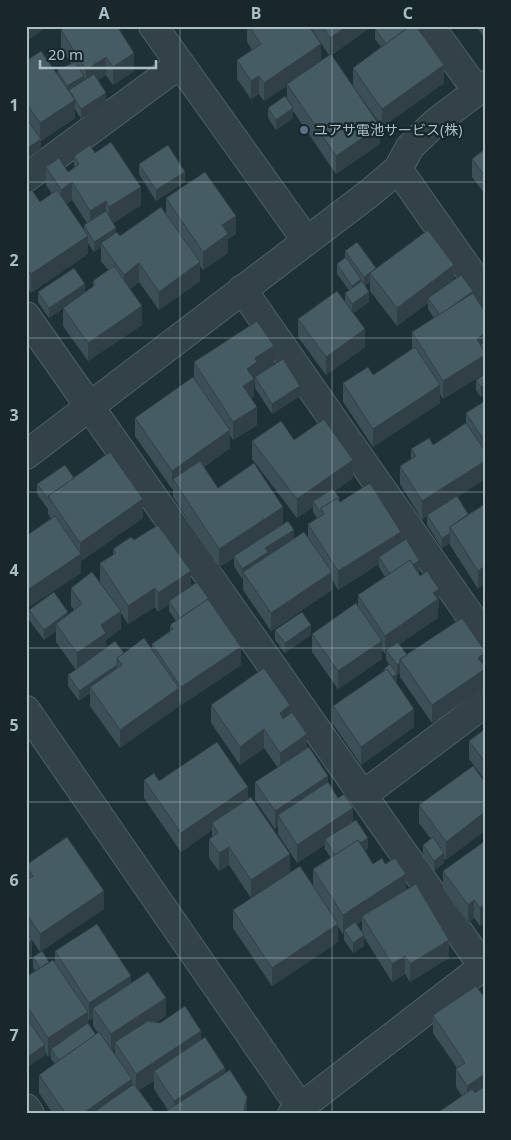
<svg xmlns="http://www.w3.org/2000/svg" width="511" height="1140" font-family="'Noto Sans','Noto Sans JP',sans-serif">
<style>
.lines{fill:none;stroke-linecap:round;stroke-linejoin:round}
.minor-casing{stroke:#4f6066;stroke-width:30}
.minor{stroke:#324248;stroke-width:28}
.wall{fill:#3c4f56;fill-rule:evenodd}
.shaded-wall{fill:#314046}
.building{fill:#465c64;stroke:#314046}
.grid{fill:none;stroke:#abbec5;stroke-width:1;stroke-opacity:0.55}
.service-dot{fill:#5c6f8a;stroke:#17272c;stroke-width:2}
.labels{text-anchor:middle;stroke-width:4.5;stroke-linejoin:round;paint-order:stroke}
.poi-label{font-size:14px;fill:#abbec5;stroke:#17272c;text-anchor:start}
.neatline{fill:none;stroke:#abbec5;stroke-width:2}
.grid-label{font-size:16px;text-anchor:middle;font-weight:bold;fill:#abbec5}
</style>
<rect width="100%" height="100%" fill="#1e3137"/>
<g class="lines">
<defs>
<g id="minor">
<path d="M153 26 306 240"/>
<path d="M430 26 477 91"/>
<path d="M398 169 485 293"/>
<path d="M26 178 180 64"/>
<path d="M242 289 485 637"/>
<path d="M26 316 485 969"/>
<path d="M26 455 371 192 398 169 410 147 435 123 485 85"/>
<path d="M26 710 305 1114"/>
<path d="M363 795 485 703"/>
<path d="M26 1108 30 1114"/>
<path d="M292 1114 485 965"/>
</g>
</defs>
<use href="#minor" class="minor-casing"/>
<use href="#minor" class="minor"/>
</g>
<g class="wall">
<path d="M247 26H309L321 60 329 55 309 26H372L332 55 380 144 336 174 293 111V118L276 130 268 118V108L287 99V86L264 101 259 94 251 99 237 79V60L252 50 247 42Z"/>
<path d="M476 26H485V39Z"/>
<path d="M375 29 444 83 382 127 353 86V68L381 47 375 39Z"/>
<path d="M61 30 134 71 113 85 106 75 98 80 106 103 81 119 75 109V118L41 141V149L26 159V54L30 59 57 75V70L71 64 61 48Z"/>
<path d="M485 149V194L472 177V159Z"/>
<path d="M95 153 141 205 113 223 116 232 120 236 166 214V198L236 234 228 239V253L203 270 200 266V281L159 310 139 282 130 289 142 325 88 361 63 326V308L49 318 38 302V292H85L93 287V281L108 270 101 261V247L94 252 88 243V254L31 293 26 285V193L40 202 52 194 46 185V167L68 172 74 168V156ZM72 200 87 223 84 225V230L66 204Z"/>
<path d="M139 164 185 182 156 201 139 174Z"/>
<path d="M345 251 376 268 454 280 473 293 485 312V373L443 399 440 394V403L373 447 343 402V383L373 375 412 350V332L434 318 428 309V303L397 326 370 291V282L365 286 369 302 353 313 365 347 326 375 298 337V319L345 302V293L349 290 337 274V264L345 258Z"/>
<path d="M194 362 274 364 257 376 300 396 272 414 255 388V382L254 383V397L252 398 257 425 233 440 230 435V448L204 467 218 488 283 524 294 538 308 537V524L317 518 313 512V507L297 518 252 459V441L294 440 353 478 334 491 340 502 401 542 419 571 418 572 439 607 438 608V618L399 644 407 655 485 651V687L432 723 400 677V673L397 675V684L414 727 361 765 333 724V706L384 672V669L389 664 386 660V653L385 654 382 650V659L338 689 312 652V634L358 605V595L385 577 379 567V564L338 590 332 579V590L271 631 243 590V578L242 579 234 566V558L219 567 173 497V488L172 489 135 436V418L194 378Z"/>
<path d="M485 374V395L481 397 476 390V380Z"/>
<path d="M485 401V479L457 497 468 514 485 504 478 589 450 545V543L442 548 427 525V516L422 520 400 484V466L411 459V449L433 445 466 424V413Z"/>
<path d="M74 478 143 518 81 561V573L26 609V530L29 534 51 519 48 514V509L37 494V484Z"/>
<path d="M134 540 191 587 241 665 181 705 179 702V706L120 748 90 706V693L79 701 68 686V675L76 670 56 642V631L44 640 29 620V610L68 615 74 610 71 606V588L109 596 100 582V563L113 555V549ZM169 604V611L176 621 170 625V631L152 644V650L124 653 106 648V640L121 629V613L128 624 155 607 158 612Z"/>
<path d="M275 630 311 635 285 653 275 640Z"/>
<path d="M211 705 290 714 307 748 328 782 353 821 368 848 365 850 373 864H385L406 890 449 958 410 982 405 974 392 982 364 937V946L353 953 344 940V932L343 934 338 927V942L272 986 233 928V910L313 885V869L331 858 325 849V845L297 863 278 834V827L275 829 255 800V782L278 768 264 748 240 765 211 723ZM362 921V933L357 924Z"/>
<path d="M485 729V780L469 759V741Z"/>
<path d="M473 766 446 860 444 858V863L434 871 423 855V845L431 839 419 823V805Z"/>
<path d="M144 780 159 781 248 799 290 872 251 898 229 865 219 871 209 858V839L212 838V830L181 852 144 798Z"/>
<path d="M485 841V923L480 926 474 918 468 923 443 889V871Z"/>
<path d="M26 865 104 909 40 952 32 940V958L26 962Z"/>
<path d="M55 951 131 983 166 1016 156 1022 201 1040 225 1073 247 1114H166V1111L168 1110 154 1089V1081L139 1090 156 1114H53L39 1093V1075L55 1064 51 1059V1055L48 1057 45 1052V1055L26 1068V977L35 971 33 968V957L49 962H55ZM93 1018V1026L98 1033 96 1035 88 1023V1019L89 1021ZM115 1050V1056L113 1051Z"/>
<path d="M476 986 485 1114 462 1096 456 1087V1069L457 1068 433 1033V1015Z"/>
</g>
<g class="shaded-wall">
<path d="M26 26H48L26 42Z"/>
<path d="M347 26H372L330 56V38Z"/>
<path d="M321 44V63L287 84V86L264 101V83Z"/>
<path d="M134 53V71L113 85V67Z"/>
<path d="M106 57V75L86 88V70Z"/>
<path d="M444 65V83L382 127V109Z"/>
<path d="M84 76V86L69 90V95L67 96V86Z"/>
<path d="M259 76V94L251 99V81Z"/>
<path d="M106 93V103L81 119V109Z"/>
<path d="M75 100V118L41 141V149L26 159V149L40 139V123Z"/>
<path d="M293 108V118L276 130V120Z"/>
<path d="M380 126V144L336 174V156Z"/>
<path d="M185 172V182L156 201V190Z"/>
<path d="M72 182V200L61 208V190Z"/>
<path d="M141 187V205L109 226V207Z"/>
<path d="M106 201V220L90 229V211Z"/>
<path d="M236 216V234L228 239V253L203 270V252L222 225Z"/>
<path d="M116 228V238L101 243V247L94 252V242Z"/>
<path d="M88 236V254L31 293V274Z"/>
<path d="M200 262V281L159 310V292Z"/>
<path d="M139 263V282L124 293V275Z"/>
<path d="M454 265V283L428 298V303L397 326V308Z"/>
<path d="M376 268V278L370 273V282L364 287V277Z"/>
<path d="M361 279V289L352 296V286Z"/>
<path d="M85 284V294L49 318V308Z"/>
<path d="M473 291V301L440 315Z"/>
<path d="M369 292V302L352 314V304Z"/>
<path d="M142 306V325L88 361V343Z"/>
<path d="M365 329V347L326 375V357Z"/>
<path d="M485 333V352L477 339Z"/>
<path d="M274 346V364L257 375V381L255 377V382L254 383V397L243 404V386L247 369 255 358Z"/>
<path d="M485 355V373L443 399V381Z"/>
<path d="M440 385V403L373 447V429Z"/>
<path d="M485 385V395L481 397V387Z"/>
<path d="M300 386V396L272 414V404Z"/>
<path d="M257 407V425L233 440V422Z"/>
<path d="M230 430V448L177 485 173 479 172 489V471Z"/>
<path d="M353 460V478L315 505 313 501V507L297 518V499Z"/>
<path d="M485 461V479L428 516 427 515V516L422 520V501Z"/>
<path d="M143 499V518L81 561V573L26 609V591L80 554V543Z"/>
<path d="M283 507V525L234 556V558L219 567V549Z"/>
<path d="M294 530V540L243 572V578L242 579V569L265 548Z"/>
<path d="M401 532V550L379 557V564L338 590V571Z"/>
<path d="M450 533V543L442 548V538Z"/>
<path d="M419 560V571L393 588V578Z"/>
<path d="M485 566V584L478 589V571Z"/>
<path d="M191 571V590L169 601V604L158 612V593Z"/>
<path d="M332 572V590L271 631V613Z"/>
<path d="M155 588V607L128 624V606Z"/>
<path d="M439 589V607L438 608V618L388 652 386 650V653L385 654V636L433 593Z"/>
<path d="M121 611V629L106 640V651L77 672V653L101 625Z"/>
<path d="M68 612V622L56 624V631L44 640V630Z"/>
<path d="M311 625V635L285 653V643Z"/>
<path d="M382 641V659L338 689V671Z"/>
<path d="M241 647V665L181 705V687Z"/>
<path d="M485 653V687L432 723V705L478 658Z"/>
<path d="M400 663V673L397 675V665Z"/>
<path d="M117 665V675L90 687V693L79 701V691Z"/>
<path d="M397 674V684L390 678Z"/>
<path d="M179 688V706L120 748V730Z"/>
<path d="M290 705V724L280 731V713Z"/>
<path d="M414 709V727L361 765V747Z"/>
<path d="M264 729V748L240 765V747Z"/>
<path d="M307 734V752L280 771V753Z"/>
<path d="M328 776V795L278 815V827L275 829V811Z"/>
<path d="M248 787V805L212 823V830L181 852V833Z"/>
<path d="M353 808V826L325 839V845L297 863V845Z"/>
<path d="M485 812V831L446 860V842Z"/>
<path d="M368 838V848L337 868V857Z"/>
<path d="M229 847V865L219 871V853Z"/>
<path d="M444 853V863L434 871V861Z"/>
<path d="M290 854V872L251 898V880Z"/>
<path d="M406 874V892L362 916V921L346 932 344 930V932L343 934V915Z"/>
<path d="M104 891V909L40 952V934Z"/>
<path d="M474 900V918L468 923V905Z"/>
<path d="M485 904V923L480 926V908Z"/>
<path d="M338 924V942L272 986V968Z"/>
<path d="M364 935V946L353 953V943Z"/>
<path d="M32 940V958L26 962V944Z"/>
<path d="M449 940V958L410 982V964Z"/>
<path d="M405 956V974L392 982V964Z"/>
<path d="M131 976V994L93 1008V1018L89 1021V1003Z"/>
<path d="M166 998V1016L119 1047 115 1042V1050L111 1052V1034Z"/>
<path d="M29 1009V1027L26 1029V1011Z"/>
<path d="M88 1012V1031L51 1049V1055L48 1057V1038Z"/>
<path d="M201 1031V1049L154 1071V1081L136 1092V1074Z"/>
<path d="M45 1045V1055L26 1068V1058Z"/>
<path d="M225 1068V1086L174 1114V1101Z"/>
<path d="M485 1074V1093L467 1104V1086Z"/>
<path d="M132 1079V1097L108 1114H82Z"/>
<path d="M247 1097V1114H239Z"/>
</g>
<g class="building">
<path d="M67 26H117L134 53 113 67 106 57 86 70 61 30Z"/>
<path d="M249 26H309L321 44 264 83 259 76 251 81 237 60 261 44Z"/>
<path d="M322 26H347L330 38Z"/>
<path d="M379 26H410L386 44 375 29Z"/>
<path d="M410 26H416L444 65 382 109 353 68Z"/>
<path d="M41 51 75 100 40 123 26 103V61Z"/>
<path d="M26 54H27L30 59 26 61Z"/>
<path d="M331 54 380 126 336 156 287 84Z"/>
<path d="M75 62 84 76 67 86 57 70Z"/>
<path d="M94 74 106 93 81 109 69 90Z"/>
<path d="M285 96 293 108 276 120 268 108Z"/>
<path d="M26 118 41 139 26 149Z"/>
<path d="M111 142 141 187 109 207 106 201 90 211 72 182 61 190 46 167 59 158 68 172 79 164 74 156 90 145 95 153Z"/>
<path d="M168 145 185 172 156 190 139 164Z"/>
<path d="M485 149V176L472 159Z"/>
<path d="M205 172 236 216 222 225 228 234 203 252 166 198Z"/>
<path d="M32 190 40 202 57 190 88 236 31 274 26 267V193Z"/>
<path d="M161 207 200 262 159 292 139 263 124 275 101 243 117 232 120 236Z"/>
<path d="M106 211 116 228 94 242 84 225Z"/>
<path d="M428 230 454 265 397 308 370 273Z"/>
<path d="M357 242 376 268 364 277 345 251Z"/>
<path d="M346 257 361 279 352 286 337 264Z"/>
<path d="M114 266 142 306 88 343 63 308 95 285 93 281Z"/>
<path d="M74 268 85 284 49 308 38 292Z"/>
<path d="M461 275 473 291 440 315 428 298Z"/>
<path d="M362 281 369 292 352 304 345 293Z"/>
<path d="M337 291 365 329 326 357 298 319Z"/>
<path d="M473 293 485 312V333L477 339 485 352V355L443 381 412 332Z"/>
<path d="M257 321 274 346 255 358 257 362 247 369 254 379 243 386 257 407 233 422 194 362Z"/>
<path d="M485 342V352L480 345Z"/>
<path d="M415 347 440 385 373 429 343 383 368 367 373 375Z"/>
<path d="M283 359 300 386 272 404 255 377Z"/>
<path d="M485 374V385L481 387 476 380Z"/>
<path d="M193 377 230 430 172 471 135 418Z"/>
<path d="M485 401V442L466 413Z"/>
<path d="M324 419 353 460 297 499 252 441 281 421 294 440Z"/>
<path d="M466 423 485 451V461L422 501 400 466 416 456 411 449 429 438 433 445Z"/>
<path d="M110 452 143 499 80 543 48 496Z"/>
<path d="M200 461 218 488 254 463 283 507 219 549 173 479Z"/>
<path d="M65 465 74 478 48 496V499L37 484Z"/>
<path d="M370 483 401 532 338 571 308 524 324 514 321 508 337 498 340 502Z"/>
<path d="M333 489 340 499 338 500 337 498 321 508V512H320L313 501Z"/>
<path d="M457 496 468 514 450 527V533L442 538 427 515Z"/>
<path d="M485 504V566L478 571 450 527Z"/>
<path d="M55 516 81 554 26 591V530L29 534Z"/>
<path d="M288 521 294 530 265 548 268 552 242 569 234 556Z"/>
<path d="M158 525 191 571 158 593 155 588 128 606 100 563 116 553 113 549 131 537 134 540Z"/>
<path d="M304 532 332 572 271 613 243 572Z"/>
<path d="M406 539 419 560 413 565 410 560 390 574 379 557Z"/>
<path d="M410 560 420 576 427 571 439 589 433 593 438 599 385 636 358 595Z"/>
<path d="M92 572 121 611 101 625 106 633 77 653 56 624 82 604 71 588Z"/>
<path d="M197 582 211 602 208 599 180 618 169 601Z"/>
<path d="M54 592 68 612 44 630 29 610Z"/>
<path d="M208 599 241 647 181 687 152 644 173 629 170 625Z"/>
<path d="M356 603 382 641 338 671 312 634Z"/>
<path d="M302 612 311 625 285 643 275 630Z"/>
<path d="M462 618 485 651V653L478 658 485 667V669L432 705 400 659Z"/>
<path d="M144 638 179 688 120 730 90 687 122 665 117 658Z"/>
<path d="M115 641 124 653 117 658V665L79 691 68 675Z"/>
<path d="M398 642 407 655 400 659V663L397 665 386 650Z"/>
<path d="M390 664 397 674 392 677 387 669 385 671 384 669Z"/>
<path d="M264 668 290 705 280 713 283 719 292 712 307 734 280 753 264 729 240 747 211 705Z"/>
<path d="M387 669 414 709 361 747 333 706Z"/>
<path d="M485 729V762L469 741Z"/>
<path d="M217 742 248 787 181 833 144 780 154 773 159 781Z"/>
<path d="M309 747 328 776 275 811 255 782Z"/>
<path d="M473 766 485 782V812L446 842 419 805Z"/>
<path d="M328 782 338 798 344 794 353 808 297 845 278 815Z"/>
<path d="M251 797 290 854 251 880 229 847 219 853 209 839 218 833 212 823Z"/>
<path d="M356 820 368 838 360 843 358 840 335 855 325 839Z"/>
<path d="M67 837 104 891 40 934 26 913V880L33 876 26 867V865Z"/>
<path d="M433 837 444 853 434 861 423 845Z"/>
<path d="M358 840 373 864 382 858 385 864 395 858 406 874 343 915 313 869Z"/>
<path d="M485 841V904L480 908 474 900 468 905 443 871Z"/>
<path d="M300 866 338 924 272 968 233 910Z"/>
<path d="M416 884 449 940 410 964 405 956 392 964 362 916Z"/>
<path d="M355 922 364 935 353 943 344 930Z"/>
<path d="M97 924 131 976 89 1003 55 951Z"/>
<path d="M26 931 32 940 26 944Z"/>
<path d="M42 951 49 962 40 968 33 957Z"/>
<path d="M53 960 88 1012 48 1038 29 1009 26 1011V977Z"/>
<path d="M148 972 166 998 111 1034 93 1008Z"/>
<path d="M476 986 485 998V1074L467 1086 456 1069 465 1063 433 1015Z"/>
<path d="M185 1006 201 1031 136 1074 115 1042 148 1021 160 1023Z"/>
<path d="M28 1020 45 1045 26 1058V1021Z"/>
<path d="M88 1023 96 1035 59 1060 51 1049Z"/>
<path d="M99 1032 132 1079 82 1114H66L39 1075Z"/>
<path d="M205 1037 225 1068 174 1101 154 1071Z"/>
<path d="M230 1070 247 1097 244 1111 239 1114H167L166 1111Z"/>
<path d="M134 1084 156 1114H91Z"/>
<path d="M485 1086V1114H436L472 1089 475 1093Z"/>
</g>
<path class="grid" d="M180 26V1114M332 26V1114M26 182H485M26 338H485M26 492H485M26 648H485M26 802H485M26 958H485"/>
<circle class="service-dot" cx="304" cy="130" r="5"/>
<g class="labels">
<g class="poi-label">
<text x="314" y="135">ユアサ電池サービス(株)</text>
</g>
</g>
<rect width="511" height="1140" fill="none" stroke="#17272c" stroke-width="55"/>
<path d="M40 60v8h116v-8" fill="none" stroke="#abbec5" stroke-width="2.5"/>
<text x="48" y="60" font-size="15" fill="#abbec5" stroke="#17272c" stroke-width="4" paint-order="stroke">20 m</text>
<rect x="28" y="28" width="456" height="1084" class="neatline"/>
<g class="grid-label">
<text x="104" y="19">A</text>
<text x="256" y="19">B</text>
<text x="408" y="19">C</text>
<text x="14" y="111">1</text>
<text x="14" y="266">2</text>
<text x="14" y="421">3</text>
<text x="14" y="576">4</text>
<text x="14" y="731">5</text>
<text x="14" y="886">6</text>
<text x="14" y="1041">7</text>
</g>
</svg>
